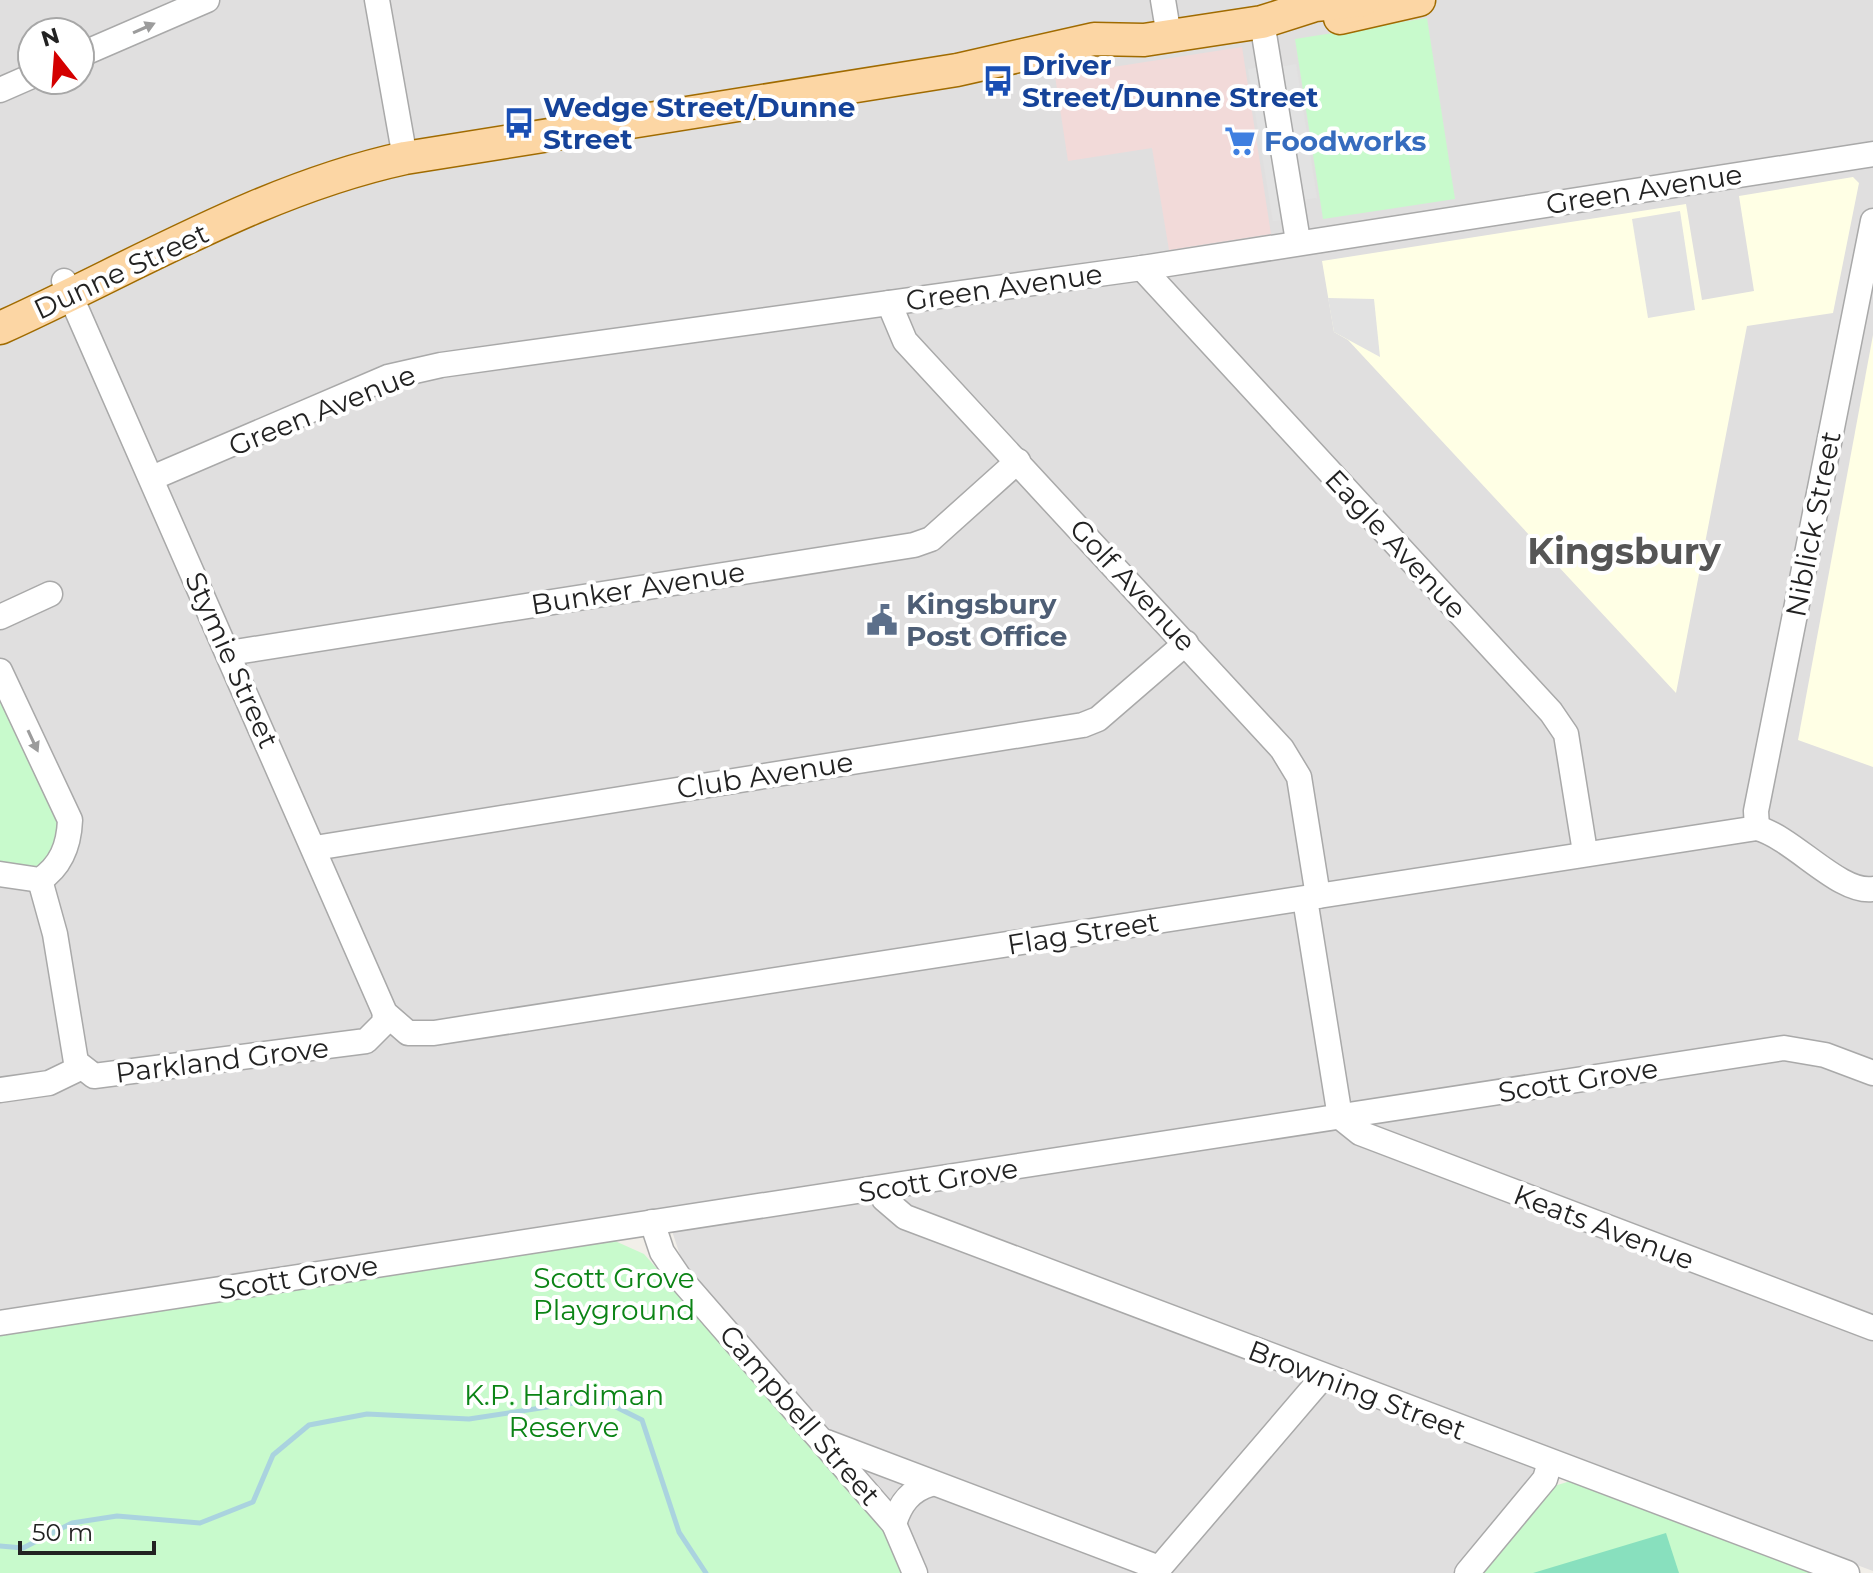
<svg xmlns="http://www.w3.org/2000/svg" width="1873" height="1573" font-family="Montserrat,sans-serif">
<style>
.residential{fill:#e0dfdf;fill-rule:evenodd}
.commercial{fill:#f2dad9}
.education{fill:#ffffe5}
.park{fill:#c8facc}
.pitch{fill:#88e0be}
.parking{fill:#e2e2e2}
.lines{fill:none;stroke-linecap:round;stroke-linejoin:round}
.stream{stroke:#aad3df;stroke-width:5}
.minor-casing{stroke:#a9a9a9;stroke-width:27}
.major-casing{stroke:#a06b00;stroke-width:35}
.minor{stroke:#fff;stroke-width:24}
.major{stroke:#fcd6a4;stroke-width:32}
.oneway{fill:#9c9c9c}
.labels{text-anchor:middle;stroke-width:8;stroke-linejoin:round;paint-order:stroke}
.transit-label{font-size:28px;font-weight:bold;fill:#164399;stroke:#fff;text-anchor:start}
.shop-label{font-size:28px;font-weight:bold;fill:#366cbe;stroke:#fff;text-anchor:start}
.street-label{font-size:28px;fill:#222;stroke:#fff}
.service-label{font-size:28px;font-weight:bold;fill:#4e5e75;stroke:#fff;text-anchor:start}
.park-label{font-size:28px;fill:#0c8416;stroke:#fff}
.district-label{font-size:36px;font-weight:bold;fill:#555;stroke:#fff}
</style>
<rect width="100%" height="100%" fill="#f2efe9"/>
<path class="residential" d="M0 0H1873V1571L1558 1453 1456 1573H926L685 1270 672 1231 0 1333ZM32 32H80V80H32Z"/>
<path class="commercial" d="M1242 47 1271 234 1169 250 1152 148 1068 161 1055 76Z"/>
<g class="education">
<path d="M1853 177 1859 183 1833 313 1747 326 1676 693 1348 340 1334 332 1322 261 1686 204 1702 300 1754 291 1739 196Z"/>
<path d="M1873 335V767L1798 740Z"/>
</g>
<g class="park">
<path d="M1427 18 1455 199 1323 219 1295 39Z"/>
<path d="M0 685 61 821 59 852 40 874 0 866Z"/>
<path d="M615 1241 644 1254 756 1382 884 1528 906 1573H0V1333Z"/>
<path d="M1574 1480 1823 1573H1479L1554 1486Z"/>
</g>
<path class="pitch" d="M1666 1533 1679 1573H1533Z"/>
<g class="parking">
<path d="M1296 64 1317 198 1302 200 1280 67Z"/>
<path d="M1262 67 1287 220 1273 221 1248 69Z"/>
<path d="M1680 211 1695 310 1648 318 1632 219Z"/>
<path d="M1328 298 1374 299 1380 357 1334 332Z"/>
</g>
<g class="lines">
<path class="stream" d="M0 1546 23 1548 72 1523 117 1516 200 1523 253 1502 273 1455 309 1425 367 1414 469 1419 600 1399 642 1420 679 1532 706 1573"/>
<defs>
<g id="minor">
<path d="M377 0 405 158"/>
<path d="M1163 0 1169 36"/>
<path d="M1262 22 1298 241"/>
<path d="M80 55 207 0"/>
<path d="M0 90 32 76"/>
<path d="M1142 268 1551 712 1566 734 1585 852"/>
<path d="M64 281 385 1013 408 1033H434L1757 828C1794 838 1839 894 1873 889"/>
<path d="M889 303 905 341 1282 749 1299 777 1318 896"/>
<path d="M152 478 388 377 441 365 1142 268 1873 154"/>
<path d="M0 617 50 594"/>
<path d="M229 653 914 545 931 539 1018 461"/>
<path d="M0 671 70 820C69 846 61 866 40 880L0 874"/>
<path d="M1757 828 1756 811 1873 221"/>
<path d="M315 848 1083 725 1098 719 1186 643"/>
<path d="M40 880 55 934 76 1062 94 1076 366 1041 384 1023 385 1013"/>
<path d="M1305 899 1340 1117 1360 1133 1873 1328"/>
<path d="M0 1090 49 1083 80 1068"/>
<path d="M880 1189 884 1199 905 1217 1847 1573"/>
<path d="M652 1222 662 1252 679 1277 894 1524 915 1573"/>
<path d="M0 1323 1784 1048 1825 1055 1873 1073"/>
<path d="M826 1442 1159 1568"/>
<path d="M894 1524C900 1504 910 1490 931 1484"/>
<path d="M1155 1573 1322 1378"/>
<path d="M1467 1573 1545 1479 1550 1462"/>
</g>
<g id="major">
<path d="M1340 18 1419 0"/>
<path d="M0 328C133 268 262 189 405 158L957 70 1094 39 1144 40 1262 22 1315 5 1363 0"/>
</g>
</defs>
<use href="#minor" class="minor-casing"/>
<use href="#major" class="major-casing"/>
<use href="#minor" class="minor"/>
<use href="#major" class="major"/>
</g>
<defs><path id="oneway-solid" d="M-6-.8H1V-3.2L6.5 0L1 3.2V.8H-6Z" transform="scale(2)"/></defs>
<g class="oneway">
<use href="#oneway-solid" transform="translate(144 28) rotate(-24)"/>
<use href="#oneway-solid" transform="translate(33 741) rotate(65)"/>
</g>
<defs>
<symbol id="bus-bare" viewBox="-9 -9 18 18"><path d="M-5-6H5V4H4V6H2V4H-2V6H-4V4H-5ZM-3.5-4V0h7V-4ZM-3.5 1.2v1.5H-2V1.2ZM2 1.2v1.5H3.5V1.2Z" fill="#1a4fb4" stroke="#fff" stroke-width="2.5" paint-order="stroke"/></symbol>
<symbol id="supermarket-bare" viewBox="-9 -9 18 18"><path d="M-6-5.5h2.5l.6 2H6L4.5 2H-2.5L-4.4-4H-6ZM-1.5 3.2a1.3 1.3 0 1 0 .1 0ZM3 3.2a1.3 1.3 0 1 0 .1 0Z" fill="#3f7fe0" stroke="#fff" stroke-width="2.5" paint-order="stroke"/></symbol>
<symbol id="civic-bare" viewBox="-9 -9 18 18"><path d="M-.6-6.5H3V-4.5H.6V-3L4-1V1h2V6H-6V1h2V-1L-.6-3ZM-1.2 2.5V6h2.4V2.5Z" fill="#5c6f8a" stroke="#fff" stroke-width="2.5" paint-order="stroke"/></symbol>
</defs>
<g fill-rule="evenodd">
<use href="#bus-bare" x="976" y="59" width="44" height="44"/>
<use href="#bus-bare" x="497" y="101" width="44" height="44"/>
<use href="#supermarket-bare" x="1218" y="119" width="44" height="44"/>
<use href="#civic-bare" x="860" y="598" width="44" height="44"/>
</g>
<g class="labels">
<g class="transit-label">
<text x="1022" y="75">Driver<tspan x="1022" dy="32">Street/Dunne Street</tspan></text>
<text x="543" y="117">Wedge Street/Dunne<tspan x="543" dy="32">Street</tspan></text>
</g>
<g class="shop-label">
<text x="1264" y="151">Foodworks</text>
</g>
<g class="street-label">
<text transform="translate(1644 189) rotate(-9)" y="10">Green Avenue</text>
<text transform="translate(121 271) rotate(-25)" y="10">Dunne Street</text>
<text transform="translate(1004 287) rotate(-8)" y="10">Green Avenue</text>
<text transform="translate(322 410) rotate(-22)" y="10">Green Avenue</text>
<text transform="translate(1813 524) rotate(-79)" y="10">Niblick Street</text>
<text transform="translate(1396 544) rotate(47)" y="10">Eagle Avenue</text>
<text transform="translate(1133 585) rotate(47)" y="10">Golf Avenue</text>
<text transform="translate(638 588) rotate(-9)" y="10">Bunker Avenue</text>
<text transform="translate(232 660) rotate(66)" y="10">Stymie Street</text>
<text transform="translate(765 775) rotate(-9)" y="10">Club Avenue</text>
<text transform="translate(1083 933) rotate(-9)" y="10">Flag Street</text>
<text transform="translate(222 1060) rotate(-7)" y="10">Parkland Grove</text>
<text transform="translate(1578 1080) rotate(-9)" y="10">Scott Grove</text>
<text transform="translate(938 1180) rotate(-9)" y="10">Scott Grove</text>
<text transform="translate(1604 1227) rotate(21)" y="10">Keats Avenue</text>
<text transform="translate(298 1277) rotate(-9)" y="10">Scott Grove</text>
<text transform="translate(1357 1390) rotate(21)" y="10">Browning Street</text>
<text transform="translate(800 1415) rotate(49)" y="10">Campbell Street</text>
</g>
<g class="service-label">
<text x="906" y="614">Kingsbury<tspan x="906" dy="32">Post Office</tspan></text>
</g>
<g class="park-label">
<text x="614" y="1288">Scott Grove<tspan x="614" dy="32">Playground</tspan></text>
<text x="564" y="1405">K.P. Hardiman<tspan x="564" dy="32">Reserve</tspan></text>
</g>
<g class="district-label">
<text x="1624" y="564">Kingsbury</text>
</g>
</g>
<g transform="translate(56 56) rotate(343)"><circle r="38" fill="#ffffff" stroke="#a7a7a7" stroke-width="2"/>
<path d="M0-6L14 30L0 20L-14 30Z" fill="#d40000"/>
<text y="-12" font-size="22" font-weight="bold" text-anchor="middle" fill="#222222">N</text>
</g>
<path d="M20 1541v12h134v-12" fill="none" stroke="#222222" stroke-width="4"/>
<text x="32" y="1541" font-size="24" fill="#222222" stroke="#ffffff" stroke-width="6" paint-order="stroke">50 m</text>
</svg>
